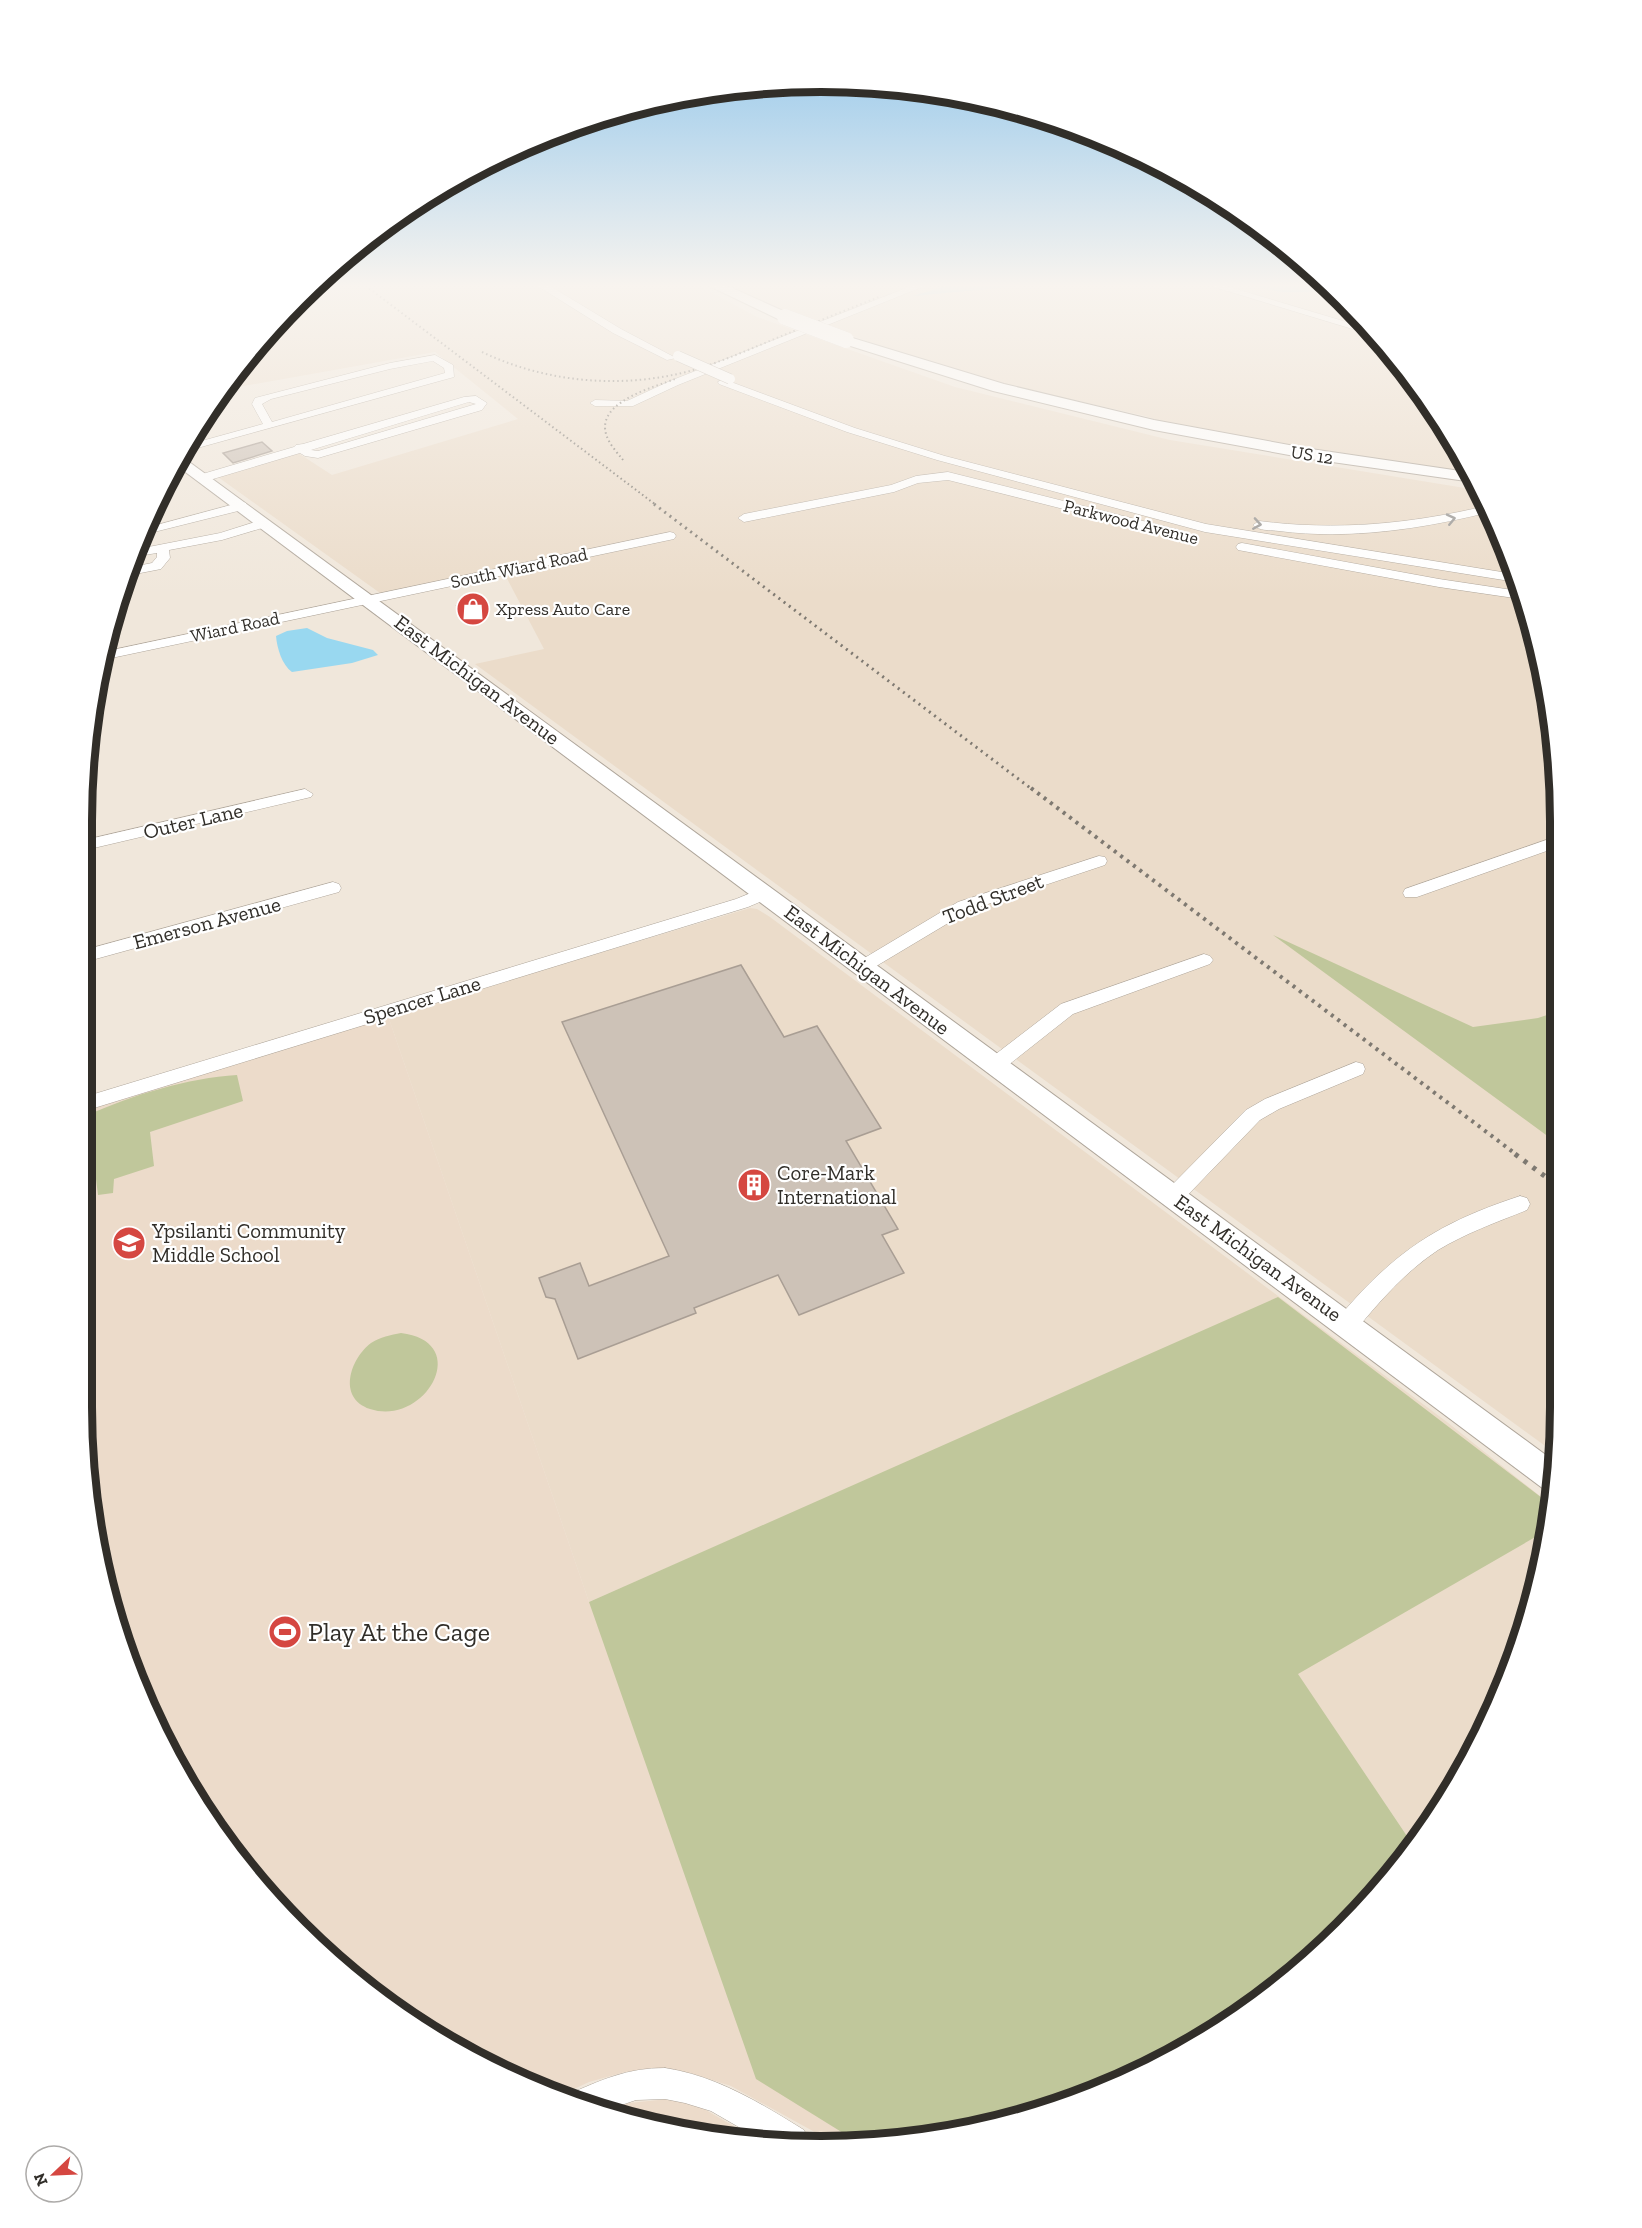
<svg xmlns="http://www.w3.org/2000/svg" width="1642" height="2228" font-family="'Zilla Slab',serif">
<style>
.built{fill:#ebdcca}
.education{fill:#ecdbca}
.green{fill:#c0c79b}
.water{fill:#99d8f0}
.building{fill:#cdc2b7;stroke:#a99e94;stroke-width:1.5}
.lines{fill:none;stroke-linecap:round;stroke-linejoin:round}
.minor-casing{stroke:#aea59a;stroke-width:1}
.major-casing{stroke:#aea59a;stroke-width:2}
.highway-casing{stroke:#aea59a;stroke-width:2}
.minor{fill:#fff;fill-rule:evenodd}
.major{fill:#fff;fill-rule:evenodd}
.highway{fill:#fff;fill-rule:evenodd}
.rail-far3{stroke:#7e7971;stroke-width:2;stroke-dasharray:1.5 3;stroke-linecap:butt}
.rail-far2{stroke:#7e7971;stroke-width:3;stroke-dasharray:2 4.5;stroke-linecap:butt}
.rail-far1{stroke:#7e7971;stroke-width:4;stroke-dasharray:3 5;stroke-linecap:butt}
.rail{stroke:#7e7971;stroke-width:5;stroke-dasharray:4 7;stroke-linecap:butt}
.minor-bridge-casing{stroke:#aea59a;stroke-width:11;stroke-linecap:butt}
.highway-bridge-casing{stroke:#aea59a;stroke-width:16;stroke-linecap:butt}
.minor-bridge{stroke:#fff;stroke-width:10}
.highway-bridge{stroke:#fff;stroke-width:16}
.oneway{stroke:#989694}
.labels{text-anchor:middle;stroke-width:4.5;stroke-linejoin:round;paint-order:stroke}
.far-street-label{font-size:18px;fill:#312e29;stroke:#fff}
.far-poi-label{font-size:18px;fill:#312e29;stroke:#fff;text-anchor:start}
.street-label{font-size:21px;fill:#312e29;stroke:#fff}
.poi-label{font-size:21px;fill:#312e29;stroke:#fff;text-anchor:start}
.near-poi-label{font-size:26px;fill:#312e29;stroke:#fff;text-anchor:start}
.rim{fill:none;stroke:#312e29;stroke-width:8}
</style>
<rect width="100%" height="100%" fill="#f0e7db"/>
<g class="built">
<path d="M318 283H694L757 317 955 387 1170 440 1477 490 1505 537 1555 724 1559 1456 475 664 544 649 502 569 380 593 218 477 298 453 332 475 518 419 435 352 221 390 265 333Z"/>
<path d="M722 283H1326L1408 370 1467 472 1309 451 1197 432 1145 416 1001 384 882 347 786 311Z"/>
<path d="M750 908 757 909 770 917 1447 1422 1550 1504 1522 1645 1462 1777 1413 1845 1098 1379 589 1602 388 1016Z"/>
</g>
<g class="education">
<path d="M388 1016 589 1602 1098 1379 1413 1845 1378 1895 1272 1994 1105 2091 917 2141H831L731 2086 693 2074 655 2069 625 2072 589 2082 557 2097 494 2071 333 1963 206 1818 137 1691 106 1599 81 1407V1112Z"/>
<path d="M668 2099 699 2106 759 2141H724L603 2112 629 2103Z"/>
</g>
<g class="green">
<path d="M1273 935 1473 1027 1538 1018 1556 1012 1557 1143Z"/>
<path d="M237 1075 243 1101 150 1132 154 1166 114 1179 113 1193 98 1195 88 1115C132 1095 188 1078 237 1075Z"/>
<path d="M1278 1297 1550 1504 1544 1532 1298 1674 1413 1845 1378 1895 1272 1994 1105 2091 917 2141H856L756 2079 589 1602Z"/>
<path d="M401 1333C474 1342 425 1427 370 1409 337 1398 350 1359 371 1343 380 1337 391 1335 401 1333Z"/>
<path d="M100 1505 111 1591 106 1593 94 1507Z"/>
</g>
<g class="water">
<path d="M955 283H1052L913 296Z"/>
<path d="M1248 283H1326L1333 290C1300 292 1279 296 1248 283Z"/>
<path d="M307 628 327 638 373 650 378 655 352 663 292 672C282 665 277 648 276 636L287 631Z"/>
</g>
<g class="building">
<path d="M262 442 272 451 233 463 223 453Z"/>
<path d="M470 600 488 613 475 619 457 606Z"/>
<path d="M741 965 784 1037 817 1026 881 1128 846 1141 898 1229 882 1235 904 1273 799 1315 778 1275 694 1308 696 1313 578 1359 555 1299 546 1297 539 1278 580 1263 589 1286 669 1256 562 1022Z"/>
</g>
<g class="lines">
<defs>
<g id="minor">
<path d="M533 283H545L621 329 676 358 667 360 613 333Z"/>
<path d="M919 283H932L678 385 633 406H595L590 403 595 400 627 401 670 381Z"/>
<path d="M1201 283H1216L1370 329 1376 336Z"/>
<path d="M435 355 453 365 454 377 183 452 187 445 263 424 252 404 255 398 390 363ZM433 361 444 368 445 373 272 422 262 404 271 399 390 369Z"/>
<path d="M723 379 855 428 945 456 1206 524 1514 574 1516 582 1205 532 937 460 847 432 719 384 718 382Z"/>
<path d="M476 396 487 403 482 410 318 458 305 456 300 453 203 482 197 478 199 475 294 447 296 445 303 444 464 397ZM469 402 476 404 318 451 311 450Z"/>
<path d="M948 472 1179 530 1181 533 1175 537 948 480 918 483 894 492 744 522 738 518 744 514 891 485 916 476Z"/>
<path d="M242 502 246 503V509L138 536 142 529Z"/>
<path d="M1486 506 1490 512C1421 529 1350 540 1279 531 1270 530 1259 531 1253 525L1259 521C1336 531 1410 524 1486 506Z"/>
<path d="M265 519 271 523 269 526 222 540 169 550 170 558 161 569 125 576 127 568 152 563 157 557V553L131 557 133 550 220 533Z"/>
<path d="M670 532 674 533 676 536 674 539 102 660 103 652Z"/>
<path d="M1242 543 1439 579 1519 591 1521 599 1439 587 1238 550 1236 547 1238 544Z"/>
<path d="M305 789 313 794 311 797 81 851V841Z"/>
<path d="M1555 837V848L1417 897H1405L1403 893 1405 889Z"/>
<path d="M1099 856 1105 857 1107 861 1105 865 970 910 868 971 862 973 856 971 853 967 856 963 958 902Z"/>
<path d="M333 882 339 884 341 888 339 892 81 963V951Z"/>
<path d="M763 888 769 890 771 894 769 898 748 907 81 1112V1098L736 899Z"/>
<path d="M1204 954 1210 956 1213 960 1210 964 1073 1014 1002 1070 995 1072 988 1070 986 1065 988 1060 1061 1004Z"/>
<path d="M1356 1062 1363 1064 1365 1069 1363 1074 1279 1109 1260 1120 1180 1203 1173 1205 1166 1203 1163 1197 1166 1191 1246 1110 1265 1099Z"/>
<path d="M1520 1196 1527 1198 1530 1204 1527 1210C1497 1222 1466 1233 1438 1250 1405 1272 1380 1301 1355 1331L1347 1334 1339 1331 1336 1324 1339 1317C1395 1251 1438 1223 1520 1196Z"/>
<path d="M665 2068C717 2076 760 2103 804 2130L809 2141H763L711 2111 685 2103 665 2099 636 2100 601 2112 565 2100 567 2095C601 2080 627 2068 665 2068Z"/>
</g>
<path id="major" d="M181 456 1558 1464 1552 1493 1545 1490 176 465Z"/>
<g id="highway">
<path d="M703 283H721L790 314 792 317 785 321 780 320Z"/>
<path d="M846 336 1004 384 1154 420 1311 449 1467 472 1473 482 1311 459 1154 430 993 391 841 343 839 340 841 337Z"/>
</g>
</defs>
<use href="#minor" class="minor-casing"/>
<use href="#major" class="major-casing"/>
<use href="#highway" class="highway-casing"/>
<use href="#minor" class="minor"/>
<use href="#major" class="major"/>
<use href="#highway" class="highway"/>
<g class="rail-far3">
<path d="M362 283 656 505"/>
<path d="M482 352C545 382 618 389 686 372 720 363 752 348 784 335 816 322 849 309 881 296"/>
<path d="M623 460C616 451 605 440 605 427 605 400 654 387 675 379"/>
</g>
<path class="rail-far2" d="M654 504 1033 790"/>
<path class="rail-far1" d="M1031 788 1517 1155"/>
<path class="rail" d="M1515 1154 1558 1186"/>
<defs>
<path id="minor-bridge" d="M678 356 730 379"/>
<path id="highway-bridge" d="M785 317 846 340"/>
</defs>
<use href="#minor-bridge" class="minor-bridge-casing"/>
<use href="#highway-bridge" class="highway-bridge-casing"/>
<use href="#minor-bridge" class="minor-bridge"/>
<use href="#highway-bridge" class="highway-bridge"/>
</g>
<defs><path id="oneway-chevron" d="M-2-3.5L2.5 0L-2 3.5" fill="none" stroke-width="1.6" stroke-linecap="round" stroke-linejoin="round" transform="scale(1.5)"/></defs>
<g class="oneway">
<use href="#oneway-chevron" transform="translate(1451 519) rotate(-13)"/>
<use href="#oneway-chevron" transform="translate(1257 524) rotate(9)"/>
</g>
<linearGradient id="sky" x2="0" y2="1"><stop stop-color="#88c2eb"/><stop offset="0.48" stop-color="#f8f4ef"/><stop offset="1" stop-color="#f8f4ef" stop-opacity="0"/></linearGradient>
<rect width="1642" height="595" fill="url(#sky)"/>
<defs>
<symbol id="shop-disc" viewBox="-11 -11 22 22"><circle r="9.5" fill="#d54741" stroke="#fff"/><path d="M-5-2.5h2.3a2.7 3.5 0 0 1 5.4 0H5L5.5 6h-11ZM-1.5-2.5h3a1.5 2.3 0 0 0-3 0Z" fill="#fff"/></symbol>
<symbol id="building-disc" viewBox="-11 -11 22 22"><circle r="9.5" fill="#d54741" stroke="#fff"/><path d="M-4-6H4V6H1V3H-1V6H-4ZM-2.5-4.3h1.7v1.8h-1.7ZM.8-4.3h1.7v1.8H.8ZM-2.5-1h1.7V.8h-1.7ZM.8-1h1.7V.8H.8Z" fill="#fff"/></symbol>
<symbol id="school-disc" viewBox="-11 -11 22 22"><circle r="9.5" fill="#d54741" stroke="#fff"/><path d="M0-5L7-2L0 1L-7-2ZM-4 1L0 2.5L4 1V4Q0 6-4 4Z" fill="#fff"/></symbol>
<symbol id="stadium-disc" viewBox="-11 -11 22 22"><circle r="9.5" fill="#d54741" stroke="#fff"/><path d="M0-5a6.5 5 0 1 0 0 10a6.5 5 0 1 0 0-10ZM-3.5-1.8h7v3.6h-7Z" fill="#fff"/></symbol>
</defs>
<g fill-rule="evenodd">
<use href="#shop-disc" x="454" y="590" width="38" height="38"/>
<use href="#building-disc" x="735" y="1166" width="38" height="38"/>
<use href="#school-disc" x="110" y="1224" width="38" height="38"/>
<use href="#stadium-disc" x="266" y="1613" width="38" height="38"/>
</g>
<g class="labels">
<g class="far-street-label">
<text transform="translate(1312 455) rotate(9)" y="6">US 12</text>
<text transform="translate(1131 522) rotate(14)" y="6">Parkwood Avenue</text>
<text transform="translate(519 568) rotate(-12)" y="6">South Wiard Road</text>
<text transform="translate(235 627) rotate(-12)" y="6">Wiard Road</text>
</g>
<g class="far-poi-label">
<text x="496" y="615">Xpress Auto Care</text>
</g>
<g class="street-label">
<text transform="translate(477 680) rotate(37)" y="7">East Michigan Avenue</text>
<text transform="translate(193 821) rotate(-13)" y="7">Outer Lane</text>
<text transform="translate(993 899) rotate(-21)" y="7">Todd Street</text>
<text transform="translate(207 923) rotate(-15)" y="7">Emerson Avenue</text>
<text transform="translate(867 970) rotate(37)" y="7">East Michigan Avenue</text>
<text transform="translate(422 1000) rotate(-17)" y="7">Spencer Lane</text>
<text transform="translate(1258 1258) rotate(36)" y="7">East Michigan Avenue</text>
</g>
<g class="poi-label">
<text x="777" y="1180">Core-Mark<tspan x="777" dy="24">International</tspan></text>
<text x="152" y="1238">Ypsilanti Community<tspan x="152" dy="24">Middle School</tspan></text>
</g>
<g class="near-poi-label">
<text x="308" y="1641">Play At the Cage</text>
</g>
</g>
<path d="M0 0H1642V2228H0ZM821 92H821A729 729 0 0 1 1550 821V1407A729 729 0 0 1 821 2136H821A729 729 0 0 1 92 1407V821A729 729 0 0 1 821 92Z" fill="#fff" fill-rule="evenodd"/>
<path class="rim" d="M821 92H821A729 729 0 0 1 1550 821V1407A729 729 0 0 1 821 2136H821A729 729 0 0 1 92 1407V821A729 729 0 0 1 821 92Z"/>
<g transform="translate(54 2174) rotate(247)"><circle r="28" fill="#ffffff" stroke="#adaba9" stroke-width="1.5"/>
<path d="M0-4.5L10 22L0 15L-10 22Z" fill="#d54741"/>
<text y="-9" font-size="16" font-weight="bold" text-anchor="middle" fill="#312e29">N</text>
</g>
</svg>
